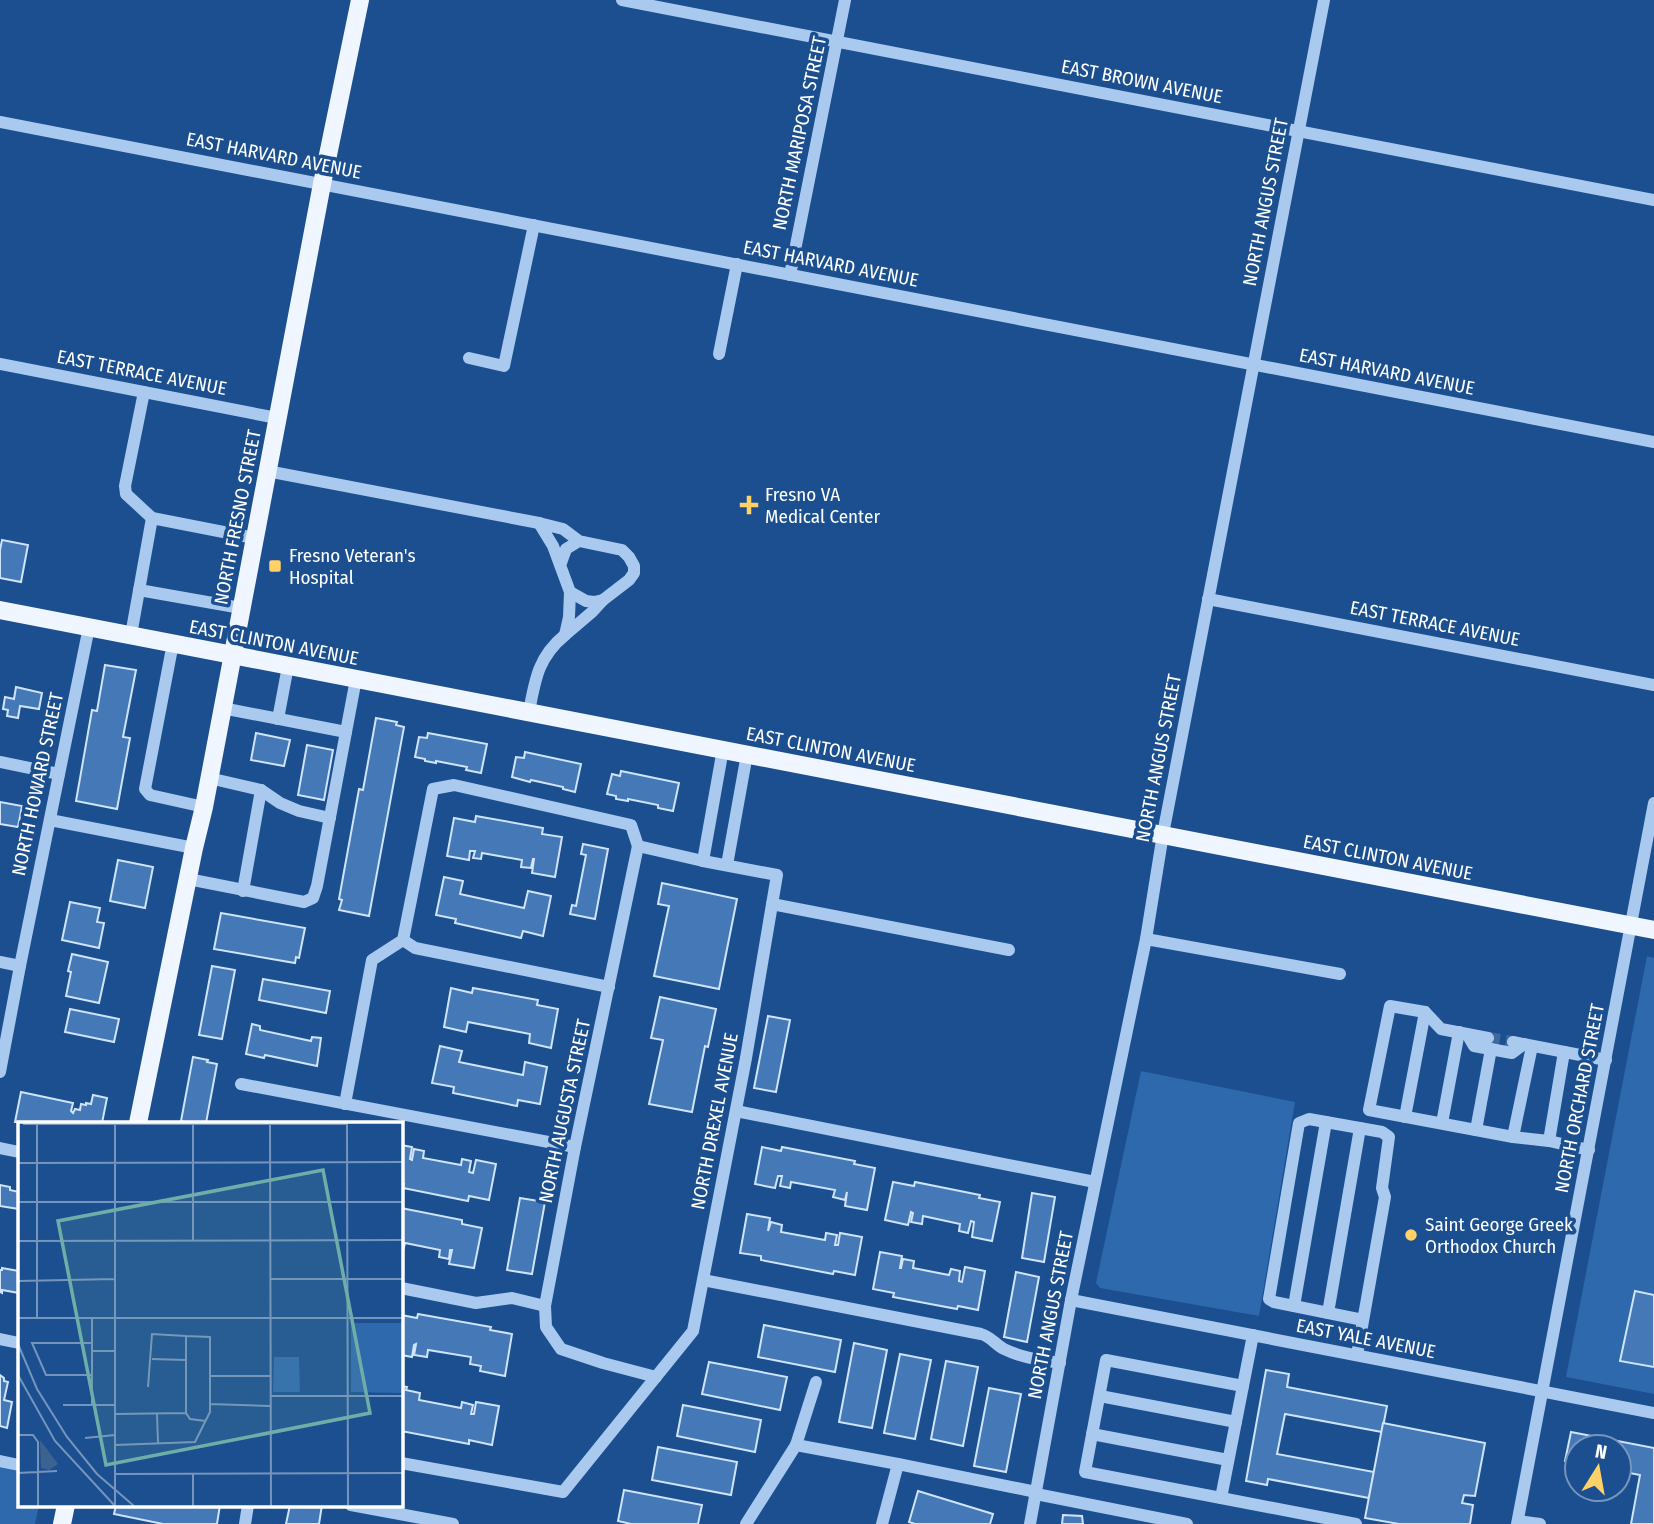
<svg xmlns="http://www.w3.org/2000/svg" width="1654" height="1524" font-family="'Fira Sans Condensed',sans-serif">
<style>
.green{fill:#2e69ad}
.building{fill:#4478b7;stroke:#cfe3fa;stroke-width:2}
.lines{fill:none;stroke-linecap:round;stroke-linejoin:round}
.minor-tunnel{stroke:#3d69a0;stroke-width:12;stroke-dasharray:12 6;stroke-linecap:butt}
.minor{stroke:#a9c9ee;stroke-width:12}
.major{stroke:#f0f6ff;stroke-width:18}
.poi-dot{fill:#ffd166;stroke:#1b4f8f;stroke-width:2.5}
.labels{text-anchor:middle;stroke-width:7;stroke-linejoin:round;paint-order:stroke}
.street-label{font-size:19px;fill:#fff;stroke:#1b4f8f}
.poi-label{font-size:19px;fill:#fff;stroke:#1b4f8f;text-anchor:start}
.inset-road{fill:none;stroke:#7695bc;stroke-width:2}
.view{fill:#6fada8;fill-opacity:0.15;stroke:#6fada8;stroke-width:3.5}
.inset-edge{fill:none;stroke:#fff;stroke-width:3.5}
</style>
<rect width="100%" height="100%" fill="#1b4f8f"/>
<g class="green">
<path d="M1647 956 1654 958V1394L1566 1377Z"/>
<path d="M1141 1071 1295 1102 1259 1316 1100 1288 1096 1283Z"/>
<path d="M0 1466 19 1470V1505H39L35 1524H0Z"/>
</g>
<g class="building">
<path d="M2 540 28 545 21 582 0 578V550Z"/>
<path d="M105 665 136 670 123 737 130 738 117 809 76 801 92 710 97 711Z"/>
<path d="M16 687 42 693 39 709 20 706 18 718 7 716 8 710 3 709 5 697 14 699Z"/>
<path d="M376 718 397 722 396 725 404 727 369 916 339 910 342 900 339 899 359 789 363 790Z"/>
<path d="M256 733 290 740 284 766 251 760Z"/>
<path d="M428 733 487 744 481 773 466 770 467 767 436 761V763L425 761V759L415 757 419 737 427 738Z"/>
<path d="M307 745 333 750 324 800 298 795Z"/>
<path d="M525 752 581 764 575 792 563 789V787L531 780 530 782 512 777 516 757 524 758Z"/>
<path d="M621 771 679 783 673 811 658 808V805L628 799V801L616 799V796L607 794 612 774 620 776Z"/>
<path d="M0 802 22 806 18 827 0 824Z"/>
<path d="M476 816 543 828 542 834 562 837 555 877 532 873 534 859H533L531 868 521 867 522 860 482 853 481 859 473 858 475 851H470L469 860 447 856 454 818 475 822Z"/>
<path d="M583 844 608 849 595 919 570 914 572 905 576 906 586 855 581 854Z"/>
<path d="M118 860 153 867 145 908 110 901Z"/>
<path d="M444 877 463 881 460 894 524 908 528 891 551 896 543 936 523 931 521 938 455 923 456 919 436 915Z"/>
<path d="M662 883 737 899 719 989 654 976 669 906 658 904Z"/>
<path d="M70 902 100 908 97 922 104 923 99 948 62 940Z"/>
<path d="M221 913 305 928 299 958 296 957 295 963 214 949Z"/>
<path d="M72 954 108 962 99 1003 66 996 71 972 68 971Z"/>
<path d="M212 966 235 970 222 1039 199 1035Z"/>
<path d="M263 979 330 991 326 1013 259 1000Z"/>
<path d="M451 988 472 993 473 988 538 1000 537 1005 558 1009 551 1048 529 1043 530 1034 468 1022 466 1032 444 1027Z"/>
<path d="M660 997 716 1009 708 1047 705 1046 692 1112 649 1104 663 1040 651 1038Z"/>
<path d="M70 1009 119 1019 114 1042 65 1032Z"/>
<path d="M768 1016 790 1020 776 1092 754 1088Z"/>
<path d="M252 1024 260 1026V1030L311 1041 312 1037 321 1038 317 1066 265 1055 264 1058 246 1054Z"/>
<path d="M440 1046 462 1051 459 1062 523 1075 525 1062 547 1067 540 1104 518 1100 517 1106 453 1093 454 1087 432 1083Z"/>
<path d="M193 1057 208 1060 207 1062 217 1064 206 1123H185V1122L181 1121Z"/>
<path d="M21 1092 73 1103 71 1111 73 1113 75 1109 80 1110 81 1104 86 1105V1103L91 1104 93 1095 107 1098 102 1123 15 1122Z"/>
<path d="M401 1145 412 1147 410 1159 412 1160 414 1149 424 1151 423 1158 461 1165 462 1159 471 1161 469 1172 473 1173 476 1160 496 1164 489 1200 469 1196 468 1201 403 1188 404 1184 401 1183Z"/>
<path d="M762 1147 781 1151 782 1147 855 1161 854 1164 875 1168 867 1210 845 1206 847 1192 845 1200 833 1197 835 1190 791 1182 790 1188 780 1186 782 1176H778L775 1188 755 1184Z"/>
<path d="M893 1182 914 1186 915 1182 980 1195 979 1198 1000 1202 992 1241 972 1237 974 1222 971 1221 968 1233 959 1231 960 1224 923 1216 922 1224 911 1222 913 1213 911 1212 908 1225 885 1220Z"/>
<path d="M0 1185 10 1187V1190L19 1192V1209L0 1206Z"/>
<path d="M1032 1193 1055 1197 1044 1262 1022 1258Z"/>
<path d="M520 1198 545 1202 532 1274 507 1270Z"/>
<path d="M401 1208 462 1220V1224L482 1228 474 1268 449 1264 452 1250H450L449 1259 439 1257 440 1250 405 1243 403 1251 401 1250Z"/>
<path d="M747 1214 770 1218 768 1231 771 1222 782 1225 781 1232 825 1240 826 1233 837 1235 835 1245H838L840 1233 862 1237 855 1275 834 1271 833 1274 761 1260V1256L740 1253Z"/>
<path d="M880 1252 902 1256 900 1268H901L903 1259 914 1261 913 1268 949 1275 951 1269 960 1271 959 1281 962 1282 965 1267 985 1271 978 1310 958 1306 957 1309 893 1297 894 1293 873 1289Z"/>
<path d="M2 1268 19 1271V1293L2 1290V1293L0 1292V1270H2Z"/>
<path d="M1016 1272 1039 1277 1027 1342 1004 1337Z"/>
<path d="M1635 1291 1654 1295V1367L1620 1361Z"/>
<path d="M418 1314 491 1327 490 1330 512 1334 505 1376 480 1371 481 1366 470 1364 471 1357 428 1350 427 1357 414 1355 416 1344 414 1345 412 1357 401 1355V1315L417 1318Z"/>
<path d="M764 1325 841 1340 835 1372 758 1357Z"/>
<path d="M854 1343 887 1350 872 1428 839 1422Z"/>
<path d="M900 1354 931 1360 915 1439 884 1433Z"/>
<path d="M946 1361 978 1367 963 1446 931 1439Z"/>
<path d="M709 1362 787 1377 780 1410 702 1394Z"/>
<path d="M1266 1370 1289 1374 1287 1387 1387 1406 1382 1432 1285 1414 1277 1454 1374 1472 1369 1498 1268 1479 1267 1485 1246 1481Z"/>
<path d="M0 1375 4 1378V1381L8 1382 4 1400 12 1402 7 1428 0 1426Z"/>
<path d="M401 1386 407 1387 406 1390 420 1393 419 1400 461 1408 462 1402 473 1405 471 1414H474L476 1402 499 1406 492 1445 469 1440V1444L401 1431Z"/>
<path d="M989 1388 1021 1394 1006 1472 974 1466Z"/>
<path d="M683 1405 761 1420 755 1452 677 1436Z"/>
<path d="M1383 1423 1485 1443 1475 1496 1464 1495 1462 1503 1473 1505 1470 1524H1399L1365 1518Z"/>
<path d="M1571 1432 1654 1448V1524H1631L1640 1475 1619 1471V1447H1577V1463L1565 1461Z"/>
<path d="M658 1447 737 1462 731 1495 652 1480Z"/>
<path d="M624 1490 702 1505 698 1524H631L618 1521Z"/>
<path d="M918 1491 993 1514 990 1524H915L909 1522Z"/>
<path d="M116 1505H220L217 1524H163L114 1514Z"/>
<path d="M290 1505H322L319 1524H286Z"/>
<path d="M1063 1515 1082 1516 1083 1524H1062Z"/>
</g>
<g class="lines">
<path class="minor-tunnel" d="M1488 1038 1513 1042"/>
<g class="minor">
<path d="M622 0 1654 200"/>
<path d="M0 122 1654 442"/>
<path d="M790 275 845 0"/>
<path d="M719 354 737 264"/>
<path d="M469 358 504 366 534 225"/>
<path d="M0 364 277 418"/>
<path d="M144 392 125 486 126 494 152 518 254 538"/>
<path d="M267 471 539 523"/>
<path d="M561 563 566 549 579 541 622 550 629 557 634 566V573L629 580 603 600 594 602 586 601 570 592 553 546 539 523 563 529 579 541"/>
<path d="M139 590 241 608"/>
<path d="M570 592 569 617 565 635 592 612 603 600"/>
<path d="M1208 599 1654 685"/>
<path d="M131 635 152 518"/>
<path d="M173 643 145 789 150 795 204 807"/>
<path d="M222 708 346 732"/>
<path d="M529 712C535 680 538 657 565 635"/>
<path d="M278 719 288 666"/>
<path d="M0 762 59 774"/>
<path d="M209 778 261 790 280 803 299 811 330 818"/>
<path d="M50 820 194 848"/>
<path d="M703 861 723 749"/>
<path d="M727 865 747 754"/>
<path d="M188 879 304 902 313 898 317 886 356 679"/>
<path d="M243 891 261 790"/>
<path d="M772 904 1009 950"/>
<path d="M1146 939 1340 974"/>
<path d="M403 940 415 948 609 987"/>
<path d="M0 962 20 966"/>
<path d="M1467 1034 1474 1046 1512 1053 1524 1044"/>
<path d="M1488 1038 1441 1029 1425 1012 1390 1006 1369 1110 1513 1137 1549 1141 1589 1150"/>
<path d="M1513 1042 1606 1060"/>
<path d="M0 1072 20 966 89 627"/>
<path d="M241 1084 575 1147"/>
<path d="M345 1104 372 960 403 940 433 789 454 785 631 825 638 846"/>
<path d="M736 1111 1095 1182"/>
<path d="M1405 1117 1425 1012"/>
<path d="M1442 1123 1459 1032"/>
<path d="M1476 1130 1491 1049"/>
<path d="M1513 1137 1532 1046"/>
<path d="M1549 1141 1564 1052"/>
<path d="M0 1148 19 1152"/>
<path d="M703 1280 981 1334C990 1336 996 1345 1004 1349 1022 1358 1041 1360 1060 1363"/>
<path d="M401 1288 476 1303 512 1298 545 1306 575 1147 638 846 703 861 777 875 746 1058 693 1331 563 1492 401 1463"/>
<path d="M1071 1300 1654 1413"/>
<path d="M545 1306 546 1327 561 1349 603 1363 656 1377"/>
<path d="M1294 1306 1326 1122"/>
<path d="M1328 1313 1360 1128"/>
<path d="M1253 1335 1221 1498 1356 1524"/>
<path d="M0 1339 19 1343"/>
<path d="M1357 1355 1385 1197 1382 1188 1389 1137 1382 1132 1309 1119 1299 1123 1269 1299 1274 1302 1363 1320"/>
<path d="M1100 1396 1236 1422"/>
<path d="M1092 1434 1228 1460"/>
<path d="M796 1445 816 1382"/>
<path d="M0 1461 19 1465"/>
<path d="M1036 1494 1187 1524"/>
<path d="M1221 1498 1085 1472 1106 1360 1243 1386"/>
<path d="M351 1505 453 1524"/>
<path d="M1518 1521 1540 1524"/>
<path d="M245 1524 248 1505"/>
<path d="M746 1524 796 1445 898 1464 1036 1492"/>
<path d="M882 1524 898 1464"/>
<path d="M1030 1524 1071 1300 1146 939 1163 834 1324 0"/>
<path d="M1517 1524 1654 803"/>
</g>
<g class="major">
<path d="M0 610 1654 930"/>
<path d="M138 1123 194 848 204 807 322 184 360 0"/>
<path d="M62 1524 66 1505"/>
</g>
</g>
<g class="poi-dot">
<path d="M745.5 494.5h7v7h7v7h-7v7h-7v-7h-7v-7h7z"/>
<rect x="268" y="559" width="14" height="14" rx="3.5"/>
<circle cx="1411" cy="1235" r="7"/>
</g>
<g class="labels">
<g class="street-label">
<text transform="translate(1142 81) rotate(11)" y="7">EAST BROWN AVENUE</text>
<text transform="translate(799 133) rotate(-78)" y="7">NORTH MARIPOSA STREET</text>
<text transform="translate(274 155) rotate(11)" y="7">EAST HARVARD AVENUE</text>
<text transform="translate(1265 202) rotate(-79)" y="7">NORTH ANGUS STREET</text>
<text transform="translate(831 263) rotate(11)" y="7">EAST HARVARD AVENUE</text>
<text transform="translate(1387 371) rotate(11)" y="7">EAST HARVARD AVENUE</text>
<text transform="translate(142 372) rotate(11)" y="7">EAST TERRACE AVENUE</text>
<text transform="translate(237 517) rotate(-79)" y="7">NORTH FRESNO STREET</text>
<text transform="translate(1435 623) rotate(11)" y="7">EAST TERRACE AVENUE</text>
<text transform="translate(274 642) rotate(11)" y="7">EAST CLINTON AVENUE</text>
<text transform="translate(831 749) rotate(11)" y="7">EAST CLINTON AVENUE</text>
<text transform="translate(1158 758) rotate(-79)" y="7">NORTH ANGUS STREET</text>
<text transform="translate(37 784) rotate(-78)" y="7">NORTH HOWARD STREET</text>
<text transform="translate(1388 857) rotate(11)" y="7">EAST CLINTON AVENUE</text>
<text transform="translate(1579 1098) rotate(-79)" y="7">NORTH ORCHARD STREET</text>
<text transform="translate(564 1111) rotate(-78)" y="7">NORTH AUGUSTA STREET</text>
<text transform="translate(714 1121) rotate(-79)" y="7">NORTH DREXEL AVENUE</text>
<text transform="translate(1050 1315) rotate(-79)" y="7">NORTH ANGUS STREET</text>
<text transform="translate(1366 1338) rotate(11)" y="7">EAST YALE AVENUE</text>
</g>
<g class="poi-label">
<text x="765" y="501">Fresno VA<tspan x="765" dy="22">Medical Center</tspan></text>
<text x="289" y="562">Fresno Veteran's<tspan x="289" dy="22">Hospital</tspan></text>
<text x="1425" y="1231">Saint George Greek<tspan x="1425" dy="22">Orthodox Church</tspan></text>
</g>
</g>
<g transform="translate(18 1122)">
<rect width="385" height="385" fill="#1b4f8f"/>
<path d="M333 201H384L385 271 333 270ZM256 235H281L282 270H255Z" fill="#2e69ad"/>
<path d="M22 318 40 342 31 348 23 346Z" fill="#3c6290"/>
<path class="inset-road" d="M97 1V384M175 1V118M252 1 253 384M329 1 330 384M5 2H329M0 41 385 40M0 80H385M0 119 385 118M252 157H385M1 159 97 157M0 196H385M19 196V1M0 222 19 267 49 315 79 352 116 384M74 229H97M134 237 168 238M0 253 37 319 97 384M73 253H28L14 221H74M192 254H252M130 265 134 212 168 214M252 274H385M192 282 252 284M45 283H97M74 283V197M168 291 172 297 188 299M139 292 140 321M0 313H15L20 320V384M67 316 97 313M97 323 177 320 192 290V215L168 214V291L97 292M0 351 39 349M98 352 385 351M175 352V384"/>
<path class="view" d="M305 48 352 291 88 343 40 99Z"/>
<rect width="385" height="385" class="inset-edge"/>
</g>
<g transform="translate(1598 1468) rotate(11)"><circle r="33" fill="#1b4f8f" stroke="#7695bc" stroke-width="2"/>
<path d="M0-5L12 26L0 18L-12 26Z" fill="#ffd166"/>
<text y="-10" font-size="19" font-weight="bold" text-anchor="middle" fill="#ffffff">N</text>
</g>
</svg>
